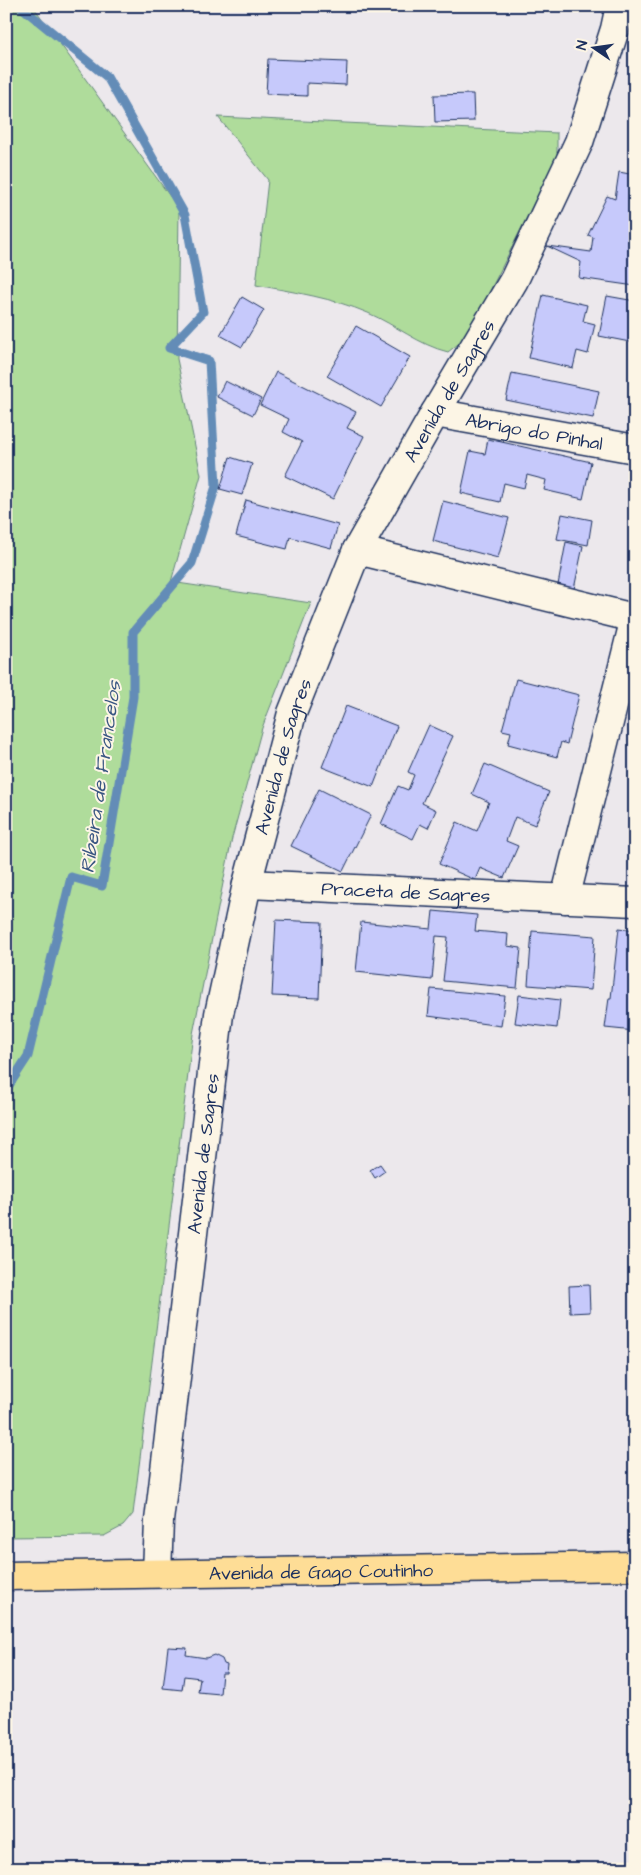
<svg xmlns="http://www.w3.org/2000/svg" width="641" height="1875" font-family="'Architects Daughter',sans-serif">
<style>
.green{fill:#afdc9b;stroke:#65867c}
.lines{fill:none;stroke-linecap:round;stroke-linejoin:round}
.stream{stroke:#638cb7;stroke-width:9}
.building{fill:#c6c9fb;stroke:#1b2f5e}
.minor-casing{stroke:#1b2f5e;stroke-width:31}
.major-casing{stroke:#1b2f5e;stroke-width:31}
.minor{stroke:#fcf5e5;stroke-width:28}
.major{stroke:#fedd96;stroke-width:28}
.labels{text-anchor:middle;stroke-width:4;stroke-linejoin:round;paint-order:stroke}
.street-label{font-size:19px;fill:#1b2f5e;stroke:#fcf5e5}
.water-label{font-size:20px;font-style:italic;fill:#395683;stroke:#fcf5e5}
</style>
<rect width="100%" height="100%" fill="#ece8ec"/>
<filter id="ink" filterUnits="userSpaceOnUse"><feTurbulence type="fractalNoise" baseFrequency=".02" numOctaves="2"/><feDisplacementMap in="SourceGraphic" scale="10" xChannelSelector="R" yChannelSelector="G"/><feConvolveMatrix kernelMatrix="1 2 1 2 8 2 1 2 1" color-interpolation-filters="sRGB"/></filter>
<g filter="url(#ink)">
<g class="green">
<path d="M6 6H33L179 209 177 359 201 475 171 582 311 603 262 728 232 838 193 1034 133 1514 123 1526 104 1536 6 1537Z"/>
<path d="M218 117 557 133V157L467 337 448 352C419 345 396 325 368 313 333 298 294 292 256 285L268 180Z"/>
</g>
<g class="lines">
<path class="stream" d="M6 1090 28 1056 71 877 102 886 133 697V632L192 563 216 486 209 361 169 348 203 312 185 215 107 77 20 6"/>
</g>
<g class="building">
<path d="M268 59 347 62 346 85 307 83V96L266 94Z"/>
<path d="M473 94 474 121 435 122 434 95Z"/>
<path d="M619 172 635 175V286L579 278 581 262 547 246 591 252 593 237 588 235 607 196 615 199Z"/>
<path d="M543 295 587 305 583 321 595 324 588 354 577 351 573 368 529 358Z"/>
<path d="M607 296 635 301V343L599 336Z"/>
<path d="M242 297 264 310 242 347 220 335Z"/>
<path d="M356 326 410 357 381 407 327 376Z"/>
<path d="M276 372 356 412 347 428 364 436 333 499 285 476 302 442 283 432 289 419 260 405Z"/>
<path d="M512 373 599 391 593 418 506 400Z"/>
<path d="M225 381 261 399 253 415 217 397Z"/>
<path d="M488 439 591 462 583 499 544 490 546 480 527 475 524 488 504 483 500 502 461 493 470 451 485 454Z"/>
<path d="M230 457 252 464 242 495 220 489Z"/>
<path d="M246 500 338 525 331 548 290 537 287 549 236 536Z"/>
<path d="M443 501 509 518 498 558 433 541Z"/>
<path d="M562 514 592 520 588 545 557 539Z"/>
<path d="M566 542 583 546 574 589 558 585Z"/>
<path d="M516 679 579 695 567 744 561 742 557 757 508 744 511 732 502 730Z"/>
<path d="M346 706 397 726 373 787 322 767Z"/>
<path d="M429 725 453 736 422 803 436 810 428 828 420 824 413 839 381 824 398 786 408 790 414 775 408 772Z"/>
<path d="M485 764 549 792 535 825 515 817 506 841 518 846 504 878 480 868 475 880 439 864 457 822 477 831 489 802 472 794Z"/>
<path d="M319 789 371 815 343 871 291 846Z"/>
<path d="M433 911 477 915 475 931 508 934 507 946 521 948 517 988 443 981 448 937 436 936 432 980 356 972 361 922 431 929Z"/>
<path d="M276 920 322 922 319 998 272 996Z"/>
<path d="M619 928 635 930V1031L605 1028 609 998H611Z"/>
<path d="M532 931 595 936 591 990 528 985Z"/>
<path d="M431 989 505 996 501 1026 428 1016Z"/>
<path d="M519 995 560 1000 557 1028 515 1023Z"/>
<path d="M380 1164 385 1171 375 1178 370 1170Z"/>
<path d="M589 1285 590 1312 570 1313 569 1286Z"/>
<path d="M168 1647 187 1648 186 1655 206 1658 214 1655 222 1659 224 1664 227 1665 226 1673H222L220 1694 198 1692 200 1678 184 1676 182 1690 163 1688Z"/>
</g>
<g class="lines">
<defs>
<g id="minor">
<path id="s1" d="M435 413 635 449"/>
<path d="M357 550 634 618"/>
<path id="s2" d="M247 884 635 902"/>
<path d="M565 899 635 618"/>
<path id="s3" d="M157 1573 159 1521 219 1014 247 884 292 713 357 550 435 413 514 280 579 142 615 29 620 6"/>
</g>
<g id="major">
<path id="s4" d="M6 1576 635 1566"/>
</g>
</defs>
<use href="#minor" class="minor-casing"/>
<use href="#major" class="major-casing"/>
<use href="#minor" class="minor"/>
<use href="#major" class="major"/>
</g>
</g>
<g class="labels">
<g class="street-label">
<text dy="7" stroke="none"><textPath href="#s3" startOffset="1232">Avenida de Sagres</textPath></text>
<text dy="7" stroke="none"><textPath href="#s1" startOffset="101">Abrigo do Pinhal</textPath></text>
<text dy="7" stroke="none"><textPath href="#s3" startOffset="828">Avenida de Sagres</textPath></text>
<text dy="7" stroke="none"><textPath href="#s2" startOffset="159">Praceta de Sagres</textPath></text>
<text dy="7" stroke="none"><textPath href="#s3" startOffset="422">Avenida de Sagres</textPath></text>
<text dy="7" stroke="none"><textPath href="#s4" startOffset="315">Avenida de Gago Coutinho</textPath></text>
</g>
<g class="water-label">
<text transform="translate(100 777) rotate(-82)" y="7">Ribeira de Francelos</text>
</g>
</g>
<rect width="641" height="1875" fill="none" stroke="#fcf5e5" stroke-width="25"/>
<rect x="12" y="12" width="616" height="1850" fill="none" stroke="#1b2f5e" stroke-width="2" filter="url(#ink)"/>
<g transform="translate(594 48) rotate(283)" stroke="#fcf5e5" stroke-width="4" paint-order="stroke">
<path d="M0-4L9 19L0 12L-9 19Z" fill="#1b2f5e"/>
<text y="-8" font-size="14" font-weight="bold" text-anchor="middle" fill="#1b2f5e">N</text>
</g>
</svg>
